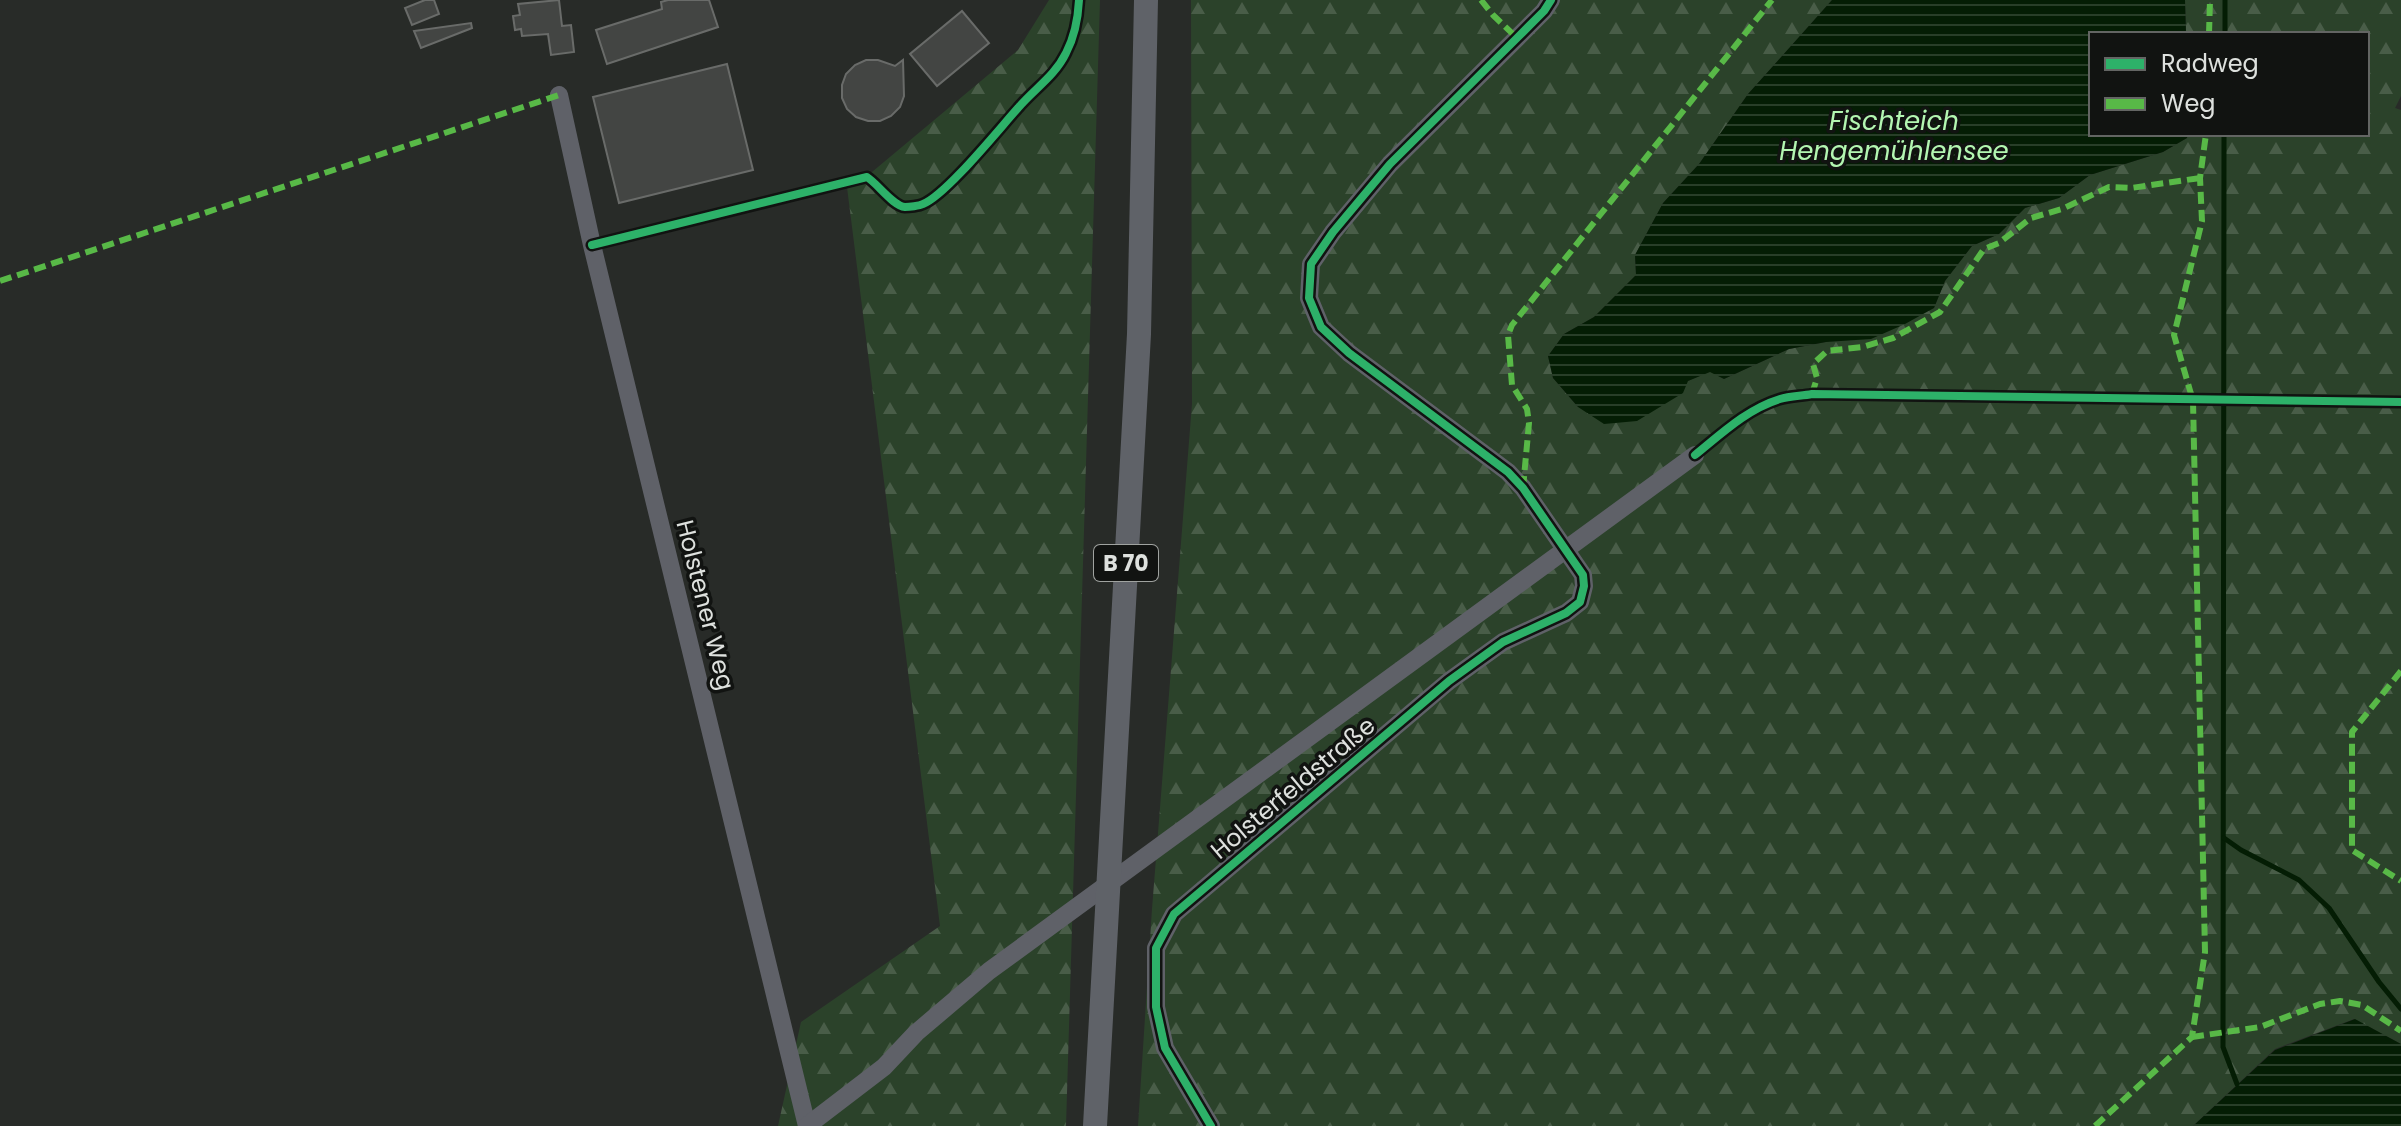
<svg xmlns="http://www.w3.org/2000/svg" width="2401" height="1126" font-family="Poppins,sans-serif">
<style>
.forest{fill:url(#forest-firs)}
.water{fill:url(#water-rules)}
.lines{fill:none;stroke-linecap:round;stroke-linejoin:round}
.stream{stroke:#041d04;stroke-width:5}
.building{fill:#434543;stroke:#696b69;stroke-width:2}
.minor{stroke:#5f6168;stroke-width:18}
.major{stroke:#5f6268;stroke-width:24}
.quiet{stroke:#58b947;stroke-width:6;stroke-dasharray:12 6;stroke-linecap:butt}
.cycleway-casing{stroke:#111311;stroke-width:13}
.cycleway{stroke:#2db169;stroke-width:8}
.labels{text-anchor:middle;stroke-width:7;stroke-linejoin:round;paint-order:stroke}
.shield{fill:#111311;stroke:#a0a3a0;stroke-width:2}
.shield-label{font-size:22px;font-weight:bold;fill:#dee1de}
.street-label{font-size:24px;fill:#dee1de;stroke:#111311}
.water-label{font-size:26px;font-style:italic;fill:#b3f6b1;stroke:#111311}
</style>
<defs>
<pattern id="forest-firs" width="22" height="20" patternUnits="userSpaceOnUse" patternTransform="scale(2)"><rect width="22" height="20" fill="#2b422a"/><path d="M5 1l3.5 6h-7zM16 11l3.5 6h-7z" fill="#495d48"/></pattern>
<pattern id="water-rules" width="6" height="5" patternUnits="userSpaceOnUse" patternTransform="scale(2)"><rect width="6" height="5" fill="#041d04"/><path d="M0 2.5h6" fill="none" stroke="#283e28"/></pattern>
</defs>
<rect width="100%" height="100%" fill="#282b28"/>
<g class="forest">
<path d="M1049 0H1100L1066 1126H778L801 1022 940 926 847 187 872 172 1018 50Z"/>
<path d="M1191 0H1832L1748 94 1699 164 1663 203 1635 255 1636 275 1594 317 1564 334 1548 356 1553 378 1578 407 1688 381 1710 371 1724 379 1789 349 1826 342 1934 308 1945 281 1972 246 1999 234 2025 208 2059 198 2090 175 2163 152 2187 138 2188 134H2367V34H2186L2185 0H2401V96L2395 108 2401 110V1044L2354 1019 2275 1049 2193 1126H1138L1152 909 1192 404Z"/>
</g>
<g class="water">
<path d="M1832 0H2185L2186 34H2091V134H2188L2187 138 2163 152 2090 175 2059 198 2025 208 1999 234 1972 246 1945 281 1934 308 1905 324 1871 339 1826 342 1789 349 1724 379 1710 372 1688 381 1683 393 1637 421 1604 424 1578 407 1553 378 1548 356 1564 334 1594 317 1636 275 1635 255 1663 203 1699 164 1748 94Z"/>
<path d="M2355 1019 2401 1044V1126H2193L2275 1050Z"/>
</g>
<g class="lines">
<g class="stream">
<path d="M2225 34V0"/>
<path d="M2224 134 2223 1047 2237 1084"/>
<path d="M2224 838 2241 850 2299 880 2329 908 2379 982 2401 1009"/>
</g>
</g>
<g class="building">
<path d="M425 0H434L439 14 412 25 405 8Z"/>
<path d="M559 0 562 26 571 25 574 52 551 55 548 34 522 36 521 29 515 30 513 16 520 15 518 4Z"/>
<path d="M668 0H709L718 27 607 64 596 30 662 9 661 2Z"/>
<path d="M962 11 989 43 937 86 910 54Z"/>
<path d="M471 23 472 28 421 48 414 31Z"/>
<path d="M866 60H878L895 66 903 60 904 96 900 107 891 116 880 121H868L856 117 847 109 842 98V85L846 74 855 65Z"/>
<path d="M727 64 753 170 619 203 593 97Z"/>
</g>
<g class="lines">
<g class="minor">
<path d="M559 95 592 245 807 1126"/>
<path d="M807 1126 884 1067 916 1033 989 971 1695 455"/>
<path d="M1211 1126 1165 1048 1156 1007V948L1174 914 1449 681 1503 642 1566 613 1580 602 1584 586 1583 575 1523 488 1508 472 1349 353 1321 327 1309 298 1311 264 1333 232 1390 164 1517 38 1544 11 1551 0"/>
</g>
<path class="major" d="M1095 1126 1139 334 1146 0"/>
<g class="quiet">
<path d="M1481 0 1493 15 1517 38"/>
<path d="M2209 34 2210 0"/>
<path d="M0 281 559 95"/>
<path d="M1812 394 1817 378 1813 364 1827 351 1862 347 1893 338 1940 312 1984 249 1999 243 2031 218 2062 209 2109 187 2131 188 2200 178"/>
<path d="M1523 488 1529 423 1527 409 1512 385 1508 335 1512 325 1772 0"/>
<path d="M2401 671 2352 732V850L2401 881"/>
<path d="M2192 1037 2260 1027 2320 1004 2340 1001 2362 1005 2401 1031"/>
<path d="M2095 1126 2192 1037 2205 952 2193 401 2174 335 2202 221 2200 178 2206 134"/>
</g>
<defs>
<g id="cycleway">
<path d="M592 245 867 177C878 184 893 206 905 207 909 207 919 206 923 204 946 195 999 129 1018 108 1034 89 1055 76 1066 53 1075 36 1078 19 1079 0"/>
<path d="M1695 455C1721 434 1747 409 1780 399 1790 396 1802 396 1812 394L2401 402"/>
<path d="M1211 1126 1165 1048 1156 1007V948L1174 914 1449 681 1503 642 1566 613 1580 602 1584 586 1583 575 1523 488 1508 472 1349 353 1321 327 1309 298 1311 264 1333 232 1390 164 1517 38 1544 11 1551 0"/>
</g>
</defs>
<use href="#cycleway" class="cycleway-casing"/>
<use href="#cycleway" class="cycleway"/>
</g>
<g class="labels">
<rect class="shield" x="1094" y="545" width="64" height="36" rx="6"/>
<g class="shield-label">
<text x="1126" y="571">B 70</text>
</g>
<g class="street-label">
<text transform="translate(705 605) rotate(76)" y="8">Holstener Weg</text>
<text transform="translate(1293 788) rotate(-40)" y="8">Holsterfeldstraße</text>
</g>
<g class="water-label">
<text x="1894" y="130">Fischteich<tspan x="1894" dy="30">Hengemühlensee</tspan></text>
</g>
</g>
<rect x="2089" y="32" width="280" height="104" fill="#111311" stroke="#636563" stroke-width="2"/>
<rect x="2105" y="58" width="40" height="12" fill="#2db169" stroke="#636563" stroke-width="2"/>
<text x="2161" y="72" font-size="24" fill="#dee1de">Radweg</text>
<rect x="2105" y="98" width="40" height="12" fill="#58b947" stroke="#636563" stroke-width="2"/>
<text x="2161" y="112" font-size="24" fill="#dee1de">Weg</text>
</svg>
